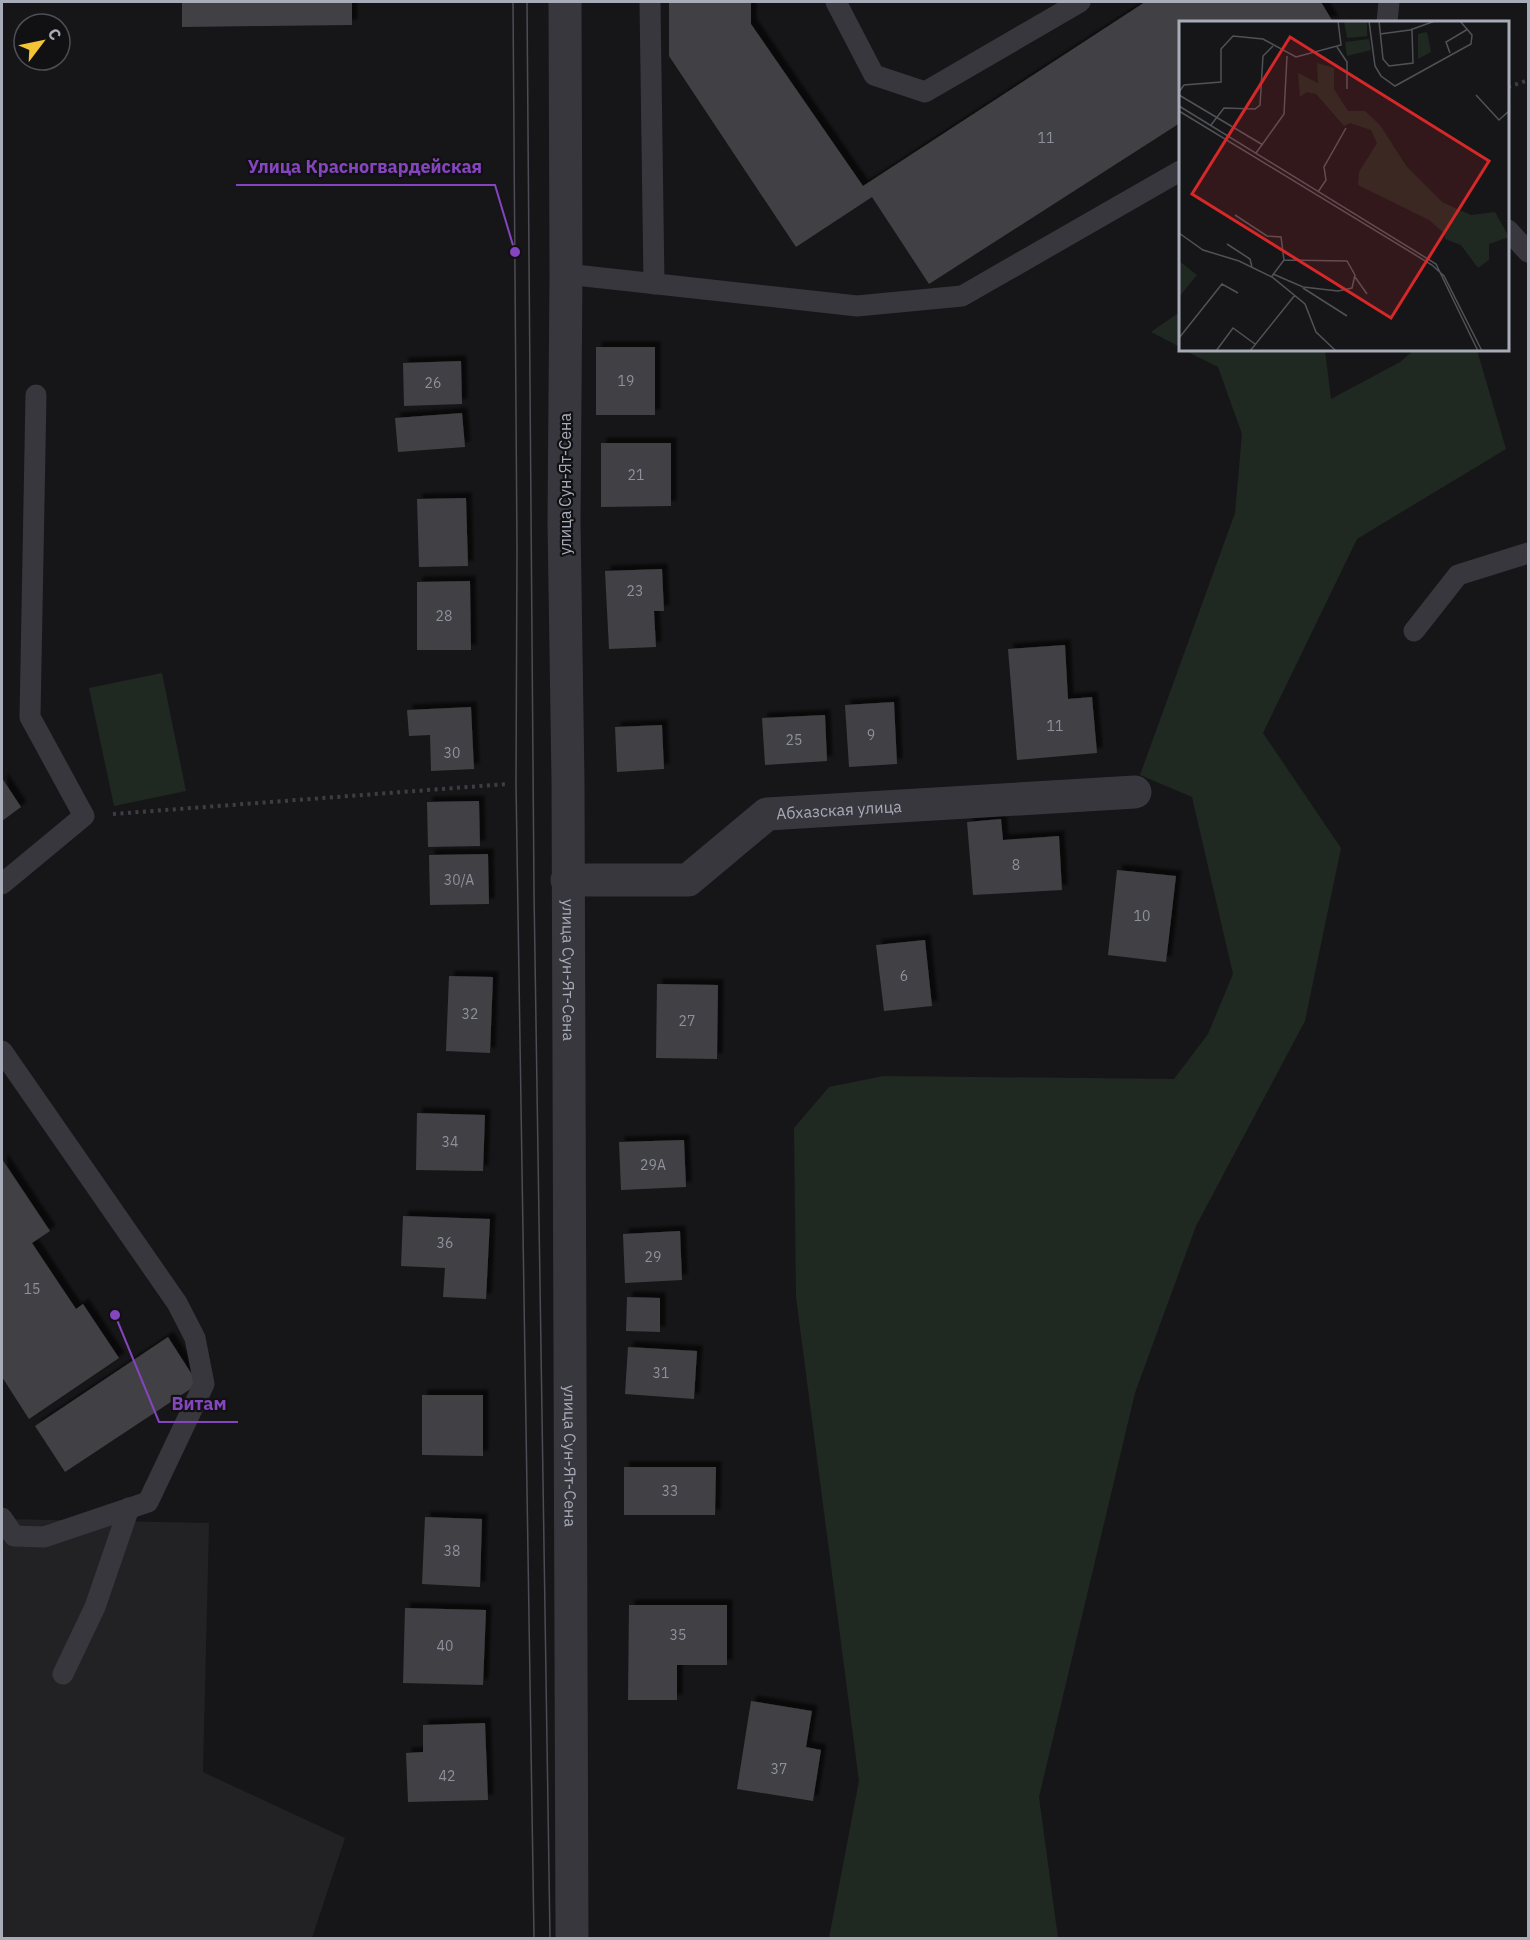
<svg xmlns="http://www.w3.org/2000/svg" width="1530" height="1940" font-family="'IBM Plex Sans',sans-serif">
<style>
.built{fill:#222225}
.green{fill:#202822}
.building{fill:#404045;filter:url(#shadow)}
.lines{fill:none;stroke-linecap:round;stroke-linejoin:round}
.path{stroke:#3d3e44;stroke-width:4;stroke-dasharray:3 4.5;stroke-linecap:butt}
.lane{stroke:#37373d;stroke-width:21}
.street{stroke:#37373d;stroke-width:33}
.tram{stroke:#4c4d54;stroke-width:1.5}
.labels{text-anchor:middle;stroke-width:4.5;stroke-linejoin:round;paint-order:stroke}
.number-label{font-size:14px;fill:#8e909b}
.street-label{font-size:16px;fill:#a8abb8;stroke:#111113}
.inset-road{fill:none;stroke:#505258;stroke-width:1.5}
.view{fill:#d62828;fill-opacity:0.15;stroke:#d62828;stroke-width:3}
.inset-edge{fill:none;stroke:#a8abb8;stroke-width:3}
.leader{fill:none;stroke:#8445be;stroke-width:2}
.callout-dot{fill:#8445be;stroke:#111113;stroke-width:2}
.callout-label{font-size:18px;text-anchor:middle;font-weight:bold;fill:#8445be;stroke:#111113;stroke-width:4.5;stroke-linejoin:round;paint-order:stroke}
</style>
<defs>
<filter id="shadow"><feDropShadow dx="5.5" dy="-5.5" stdDeviation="1.5" flood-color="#0009"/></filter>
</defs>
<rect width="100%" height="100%" fill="#161618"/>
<path class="built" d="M2 1519 209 1523 203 1772 345 1838 312 1938H2Z"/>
<g class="green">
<path d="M1180 312V347L1151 332Z"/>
<path d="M1184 350H1325L1331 399 1400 362 1414 350H1477L1506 449 1357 539 1263 733 1341 848 1305 1021 1196 1226 1135 1393 1039 1797 1058 1938H829L859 1781 796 1297 794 1128 829 1087 883 1076 1174 1079 1208 1034 1233 974 1192 797 1140 775 1235 513 1242 434 1218 367Z"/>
<path d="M162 673 186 791 114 806 89 688Z"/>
</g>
<g class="building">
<path d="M182 2H352V25L182 27Z"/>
<path d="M669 2H751V24L863 186 1145 2H1321L1333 22H1180V123L929 284 872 197 796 247 669 56Z"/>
<rect x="596" y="347" width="59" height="68"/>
<path d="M461 361 462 404 404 406 403 363Z"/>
<path d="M462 413 465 447 398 452 395 418Z"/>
<path d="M601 443H671V506L601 507Z"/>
<path d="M466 498 468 566 419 567 417 499Z"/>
<path d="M662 569 664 611H654L656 647 609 649 605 571Z"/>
<path d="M470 581 471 650H417V582Z"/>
<path d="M1065 645 1068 699 1092 697 1097 753 1017 760 1008 649Z"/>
<path d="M894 702 897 764 849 767 845 705Z"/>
<path d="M471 707 474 769 431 771 430 735 409 736 407 710Z"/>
<path d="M825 715 827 761 765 765 762 718Z"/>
<path d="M662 725 664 769 617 772 615 727Z"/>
<path d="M2 778 21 807 2 821Z"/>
<path d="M479 801 480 846 428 847 427 802Z"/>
<path d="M1001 819 1003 840 1059 836 1062 890 973 895 967 822Z"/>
<path d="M488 854 489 904 430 905 429 855Z"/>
<path d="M1117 870 1176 876 1166 962 1108 955Z"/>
<path d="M925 940 932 1006 884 1011 876 945Z"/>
<path d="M449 976 493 977 490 1053 446 1051Z"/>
<path d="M657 984 718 985 717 1059 656 1058Z"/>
<path d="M417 1113 485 1115 483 1171 416 1170Z"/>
<path d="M684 1140 686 1187 621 1190 619 1142Z"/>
<path d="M2 1159 50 1231 32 1243 76 1309 83 1304 119 1358 29 1419 2 1377Z"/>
<path d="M403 1216 490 1219 486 1299 443 1297 445 1268 401 1266Z"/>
<path d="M680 1231 682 1280 625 1283 623 1234Z"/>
<path d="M627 1297 660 1298V1332L626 1331Z"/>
<path d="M168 1337 198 1384 65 1472 35 1426Z"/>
<path d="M628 1347 697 1351 694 1399 625 1394Z"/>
<path d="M422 1395H483V1456L422 1455Z"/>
<path d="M624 1467H716L715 1515H624Z"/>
<path d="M425 1517 482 1519 480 1587 422 1584Z"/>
<path d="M629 1605H727V1665H677V1700H628Z"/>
<path d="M405 1608 486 1610 483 1685 403 1683Z"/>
<path d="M751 1701 812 1711 806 1747 821 1750 813 1801 737 1789Z"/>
<path d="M485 1723 488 1800 408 1802 406 1753 423 1752V1725Z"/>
</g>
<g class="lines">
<g class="path">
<path d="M1508 87 1528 80"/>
<path d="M113 814 507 784"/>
</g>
<g class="lane">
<path d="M650 2 654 284"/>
<path d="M836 2 874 75 925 92 1080 2"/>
<path d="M1387 22 1389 2"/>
<path d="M1508 230 1528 252"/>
<path d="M566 274 857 306 962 296 1180 171"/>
<path d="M1414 631 1458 575 1528 553"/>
<path d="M2 884 84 816 30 717 36 395"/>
<path d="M2 1051 177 1303 195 1338 204 1384 148 1502 44 1537 14 1536 2 1518"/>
<path d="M63 1674 95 1607 129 1508"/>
</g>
<g class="street">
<path id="s1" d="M565 2 566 274 564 522 568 781 572 1938"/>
<path id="s2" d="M567 880H688L767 814 1135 792"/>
</g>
<g class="tram">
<path d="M513 2 517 548 516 784 534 1938"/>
<path d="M527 2 534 892 550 1938"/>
</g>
</g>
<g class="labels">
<g class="number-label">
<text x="1046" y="143">11</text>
<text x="626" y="386">19</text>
<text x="433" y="388">26</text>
<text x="636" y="480">21</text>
<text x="635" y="596">23</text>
<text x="444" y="621">28</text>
<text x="1055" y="731">11</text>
<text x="871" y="740">9</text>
<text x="794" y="745">25</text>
<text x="452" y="758">30</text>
<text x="1016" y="870">8</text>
<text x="459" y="885">30/А</text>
<text x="1142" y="921">10</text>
<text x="904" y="981">6</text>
<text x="470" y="1019">32</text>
<text x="687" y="1026">27</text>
<text x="450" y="1147">34</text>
<text x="653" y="1170">29А</text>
<text x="445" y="1248">36</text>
<text x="653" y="1262">29</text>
<text x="32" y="1294">15</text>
<text x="661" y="1378">31</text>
<text x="670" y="1496">33</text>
<text x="452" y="1556">38</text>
<text x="678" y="1640">35</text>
<text x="445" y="1651">40</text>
<text x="779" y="1774">37</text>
<text x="447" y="1781">42</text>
</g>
<g class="street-label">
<text transform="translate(565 484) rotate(-90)" y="6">улица Сун-Ят-Сена</text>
<text dy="6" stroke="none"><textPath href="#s2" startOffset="296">Абхазская улица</textPath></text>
<text dy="6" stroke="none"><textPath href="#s1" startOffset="968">улица Сун-Ят-Сена</textPath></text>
<text dy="6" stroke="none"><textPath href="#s1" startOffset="1454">улица Сун-Ят-Сена</textPath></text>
</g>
</g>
<g transform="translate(1179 21)">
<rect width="330" height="330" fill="#161618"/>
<path d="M165 0H188V15L168 17ZM248 11 252 31 239 38V13ZM190 18 192 29 168 35 166 21ZM138 42 155 47V68L169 90H186L201 104 228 146 263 181 292 194 316 191 330 216 310 223V239L299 247 282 224 266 218V213L250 199 179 164 180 151 198 122 192 109 171 102 165 105 137 73 128 71 121 76 119 52 139 62ZM0 240 18 254 0 276Z" fill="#202822"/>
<path class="inset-road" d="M190 0 196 45 202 55 216 65 292 23 293 14 281 0M200 0 204 38 210 45 234 42 233 9M201 13 231 9 256 0M158 26 168 41V68M271 32 267 21 289 8M0 71 5 64 42 61V28L54 15 84 18 117 36 162 24 159 0M0 74 84 124M297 74 320 99 330 90M0 85 257 243 299 330M0 90 253 244 265 255 303 330M32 104 45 87 76 88 81 84 84 35 94 25M77 132 105 93 108 35M139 171 147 159 145 146 167 107M56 194 88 215 102 216 105 239 93 255M0 212 24 229 60 240 93 256 126 283 137 311 157 330M48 223 71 238 73 246M94 253 124 266 159 270 173 267 176 254 168 240 105 239M176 256 188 273M124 267 168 295M0 317 43 263 59 272M37 330 54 307 76 323M71 330 116 274"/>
<path class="view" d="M111 16 310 140 212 297 13 173Z"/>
<rect width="330" height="330" class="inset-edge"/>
</g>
<path class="leader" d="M515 252L495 185H236M115 1315L159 1422H238"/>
<g class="callout-dot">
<circle cx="515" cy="252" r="6"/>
<circle cx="115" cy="1315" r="6"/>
</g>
<g class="callout-label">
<text x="365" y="173">Улица Красногвардейская</text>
<text x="199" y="1410">Витам</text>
</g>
<rect width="1530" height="1940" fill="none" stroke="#a8abb8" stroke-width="6"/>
<g transform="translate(42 42) rotate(58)"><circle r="28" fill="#111113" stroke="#4d4f55" stroke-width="1.5"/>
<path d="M0-4.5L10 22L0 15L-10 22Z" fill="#f3c433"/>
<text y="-9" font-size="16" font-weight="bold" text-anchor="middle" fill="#a8abb8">С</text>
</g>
</svg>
